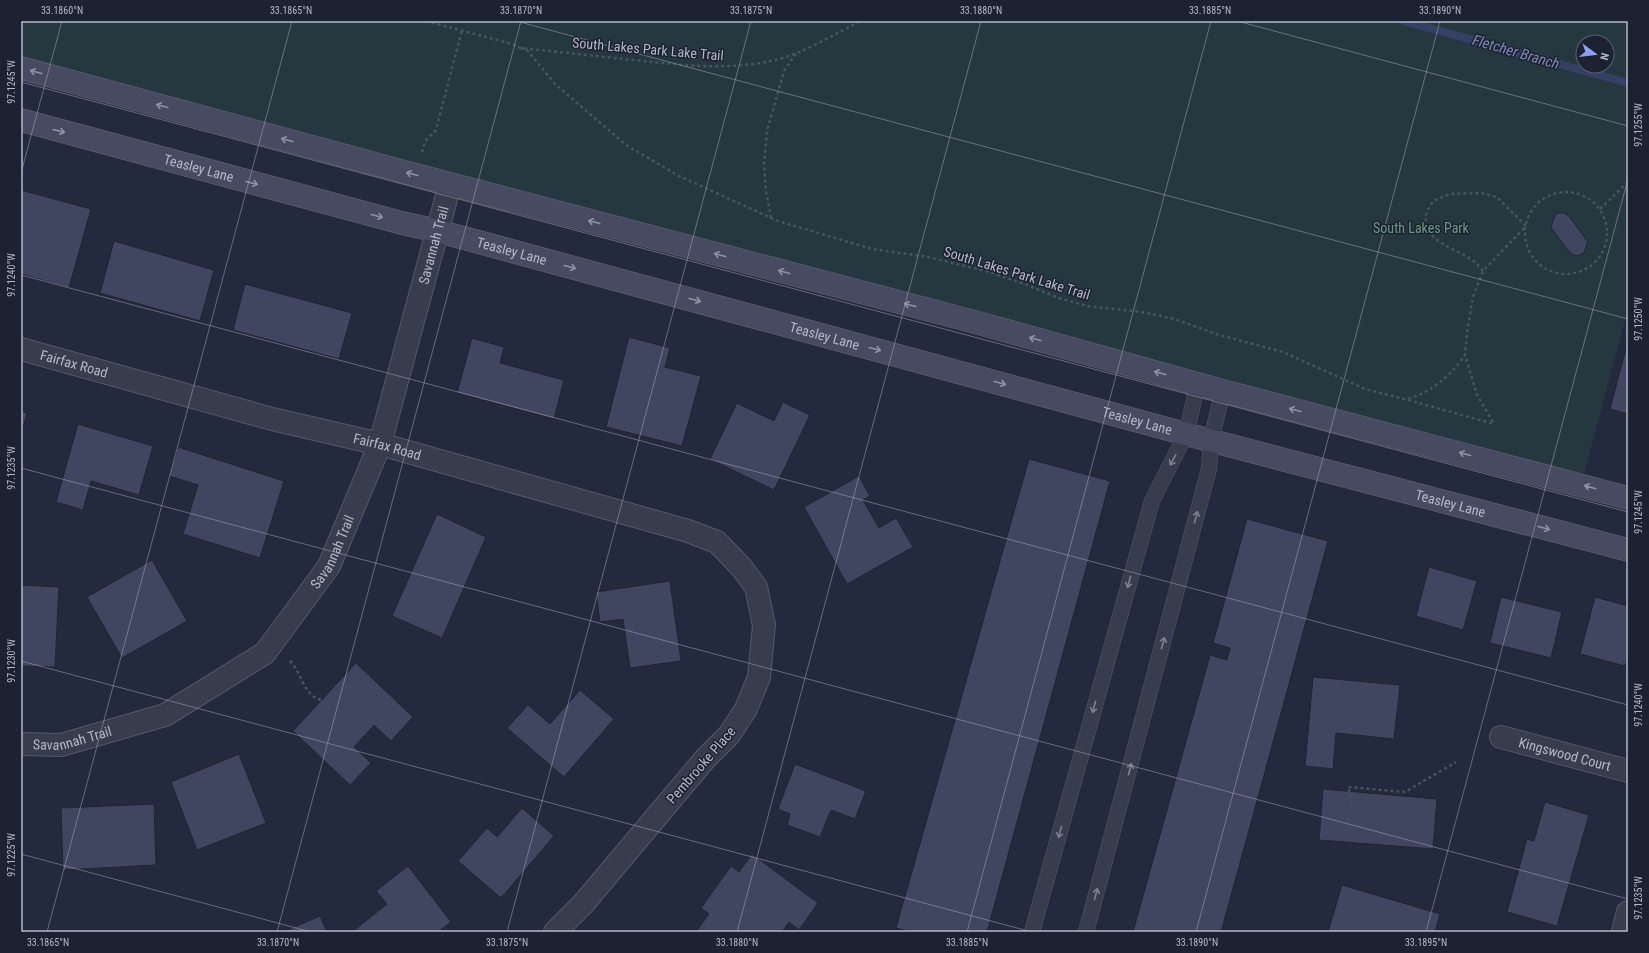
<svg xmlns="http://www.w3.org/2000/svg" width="1649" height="953" font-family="'Roboto Condensed',sans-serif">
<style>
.green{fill:#26383f;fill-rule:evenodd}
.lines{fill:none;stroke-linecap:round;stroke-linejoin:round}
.stream{stroke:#364064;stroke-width:8}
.building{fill:#40465f;stroke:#1f2435}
.service-casing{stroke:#535869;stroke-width:16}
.minor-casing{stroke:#535869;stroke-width:24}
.secondary-casing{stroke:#535869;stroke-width:24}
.path{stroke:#44555c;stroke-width:2.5;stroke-dasharray:3 3;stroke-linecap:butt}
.service{stroke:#383d4e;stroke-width:15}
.minor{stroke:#383d4e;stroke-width:22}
.secondary{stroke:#464b61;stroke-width:22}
.oneway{stroke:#8e92a5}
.oneway2{stroke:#7c8192}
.ticks{fill:none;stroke:#b4b8c9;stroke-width:1;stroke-opacity:0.45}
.labels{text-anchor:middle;stroke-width:3;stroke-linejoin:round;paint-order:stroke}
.street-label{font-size:14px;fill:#b4b8c9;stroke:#1d2233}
.park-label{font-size:14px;fill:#6b9b7f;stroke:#1d2233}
.water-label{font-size:15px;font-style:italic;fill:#7c88b2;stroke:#1d2233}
.neatline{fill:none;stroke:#b4b8c9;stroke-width:1.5}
.ticks-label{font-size:10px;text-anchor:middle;fill:#b4b8c9}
</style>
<rect width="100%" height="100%" fill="#242a3e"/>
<path class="green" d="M21 21H1628V309L1581 485 21 69ZM1583 42H1607V66H1583Z"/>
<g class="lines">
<path class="stream" d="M1404 21 1628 83"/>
</g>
<g class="building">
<path d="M21 190 91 209 69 288 21 274Z"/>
<path d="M1557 213H1564L1569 216 1588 242 1584 253 1578 256 1571 254 1551 228 1553 220Z"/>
<path d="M114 241 214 270 200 321 100 293Z"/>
<path d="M245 284 352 313 339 359 233 330Z"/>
<path d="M629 337 670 348 665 367 701 376 682 446 606 427Z"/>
<path d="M472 338 504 347 500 363 564 380 554 419 457 393Z"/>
<path d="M1628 341V414L1610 409Z"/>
<path d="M783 402 810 415 774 490 710 459 737 403 774 421Z"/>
<path d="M21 411 27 413 21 434Z"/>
<path d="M78 424 153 446 139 495 91 481 83 510 56 502Z"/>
<path d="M178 447 284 481 260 558 183 534 198 485 169 476Z"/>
<path d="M1029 459 1110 481 987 932H911L896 928Z"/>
<path d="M859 476 870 496 863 500 879 528 896 518 913 547 847 584 804 507Z"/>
<path d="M437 514 486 537 442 638 392 616Z"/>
<path d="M1247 519 1328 541 1254 812 1221 932H1133L1210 655 1227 660 1230 648 1213 643Z"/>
<path d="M152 560 187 621 122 658 87 597Z"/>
<path d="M1429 567 1477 581 1463 630 1416 616Z"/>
<path d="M670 581 681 661 630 668 623 619 600 622 596 592Z"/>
<path d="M21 585 59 587 55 667 21 666Z"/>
<path d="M1501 597 1562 612 1551 658 1490 643Z"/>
<path d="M1595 597 1628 606V657L1625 666 1580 654Z"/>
<path d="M356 663 413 717 391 741 374 725 354 747 371 763 350 785 293 731Z"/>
<path d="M1313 677 1400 685 1394 739 1336 733 1333 769 1305 766Z"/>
<path d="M580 690 614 719 564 777 507 728 528 705 550 724Z"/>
<path d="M239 754 266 823 197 850 171 782Z"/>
<path d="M795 764 866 791 855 819 831 810 820 837 787 825 790 814 778 809Z"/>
<path d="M1323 789 1437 799 1433 849 1319 840Z"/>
<path d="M1545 802 1589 815 1557 926 1507 912 1527 839 1534 841Z"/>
<path d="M154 804 156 865 63 870 61 808Z"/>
<path d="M522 808 554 836 501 898 458 861 487 828 497 837Z"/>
<path d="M752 854 818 903 799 930 789 922 782 932H696L709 914 701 908 731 866 739 872Z"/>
<path d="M408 866 451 922 438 932H352L387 904 376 891Z"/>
<path d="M1342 885 1440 914 1435 932H1328Z"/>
<path d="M320 916 327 932H283Z"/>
</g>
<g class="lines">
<defs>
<g id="service">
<path d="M1032 932 1152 501 1186 434 1198 383"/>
<path d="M1086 932 1209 469 1211 440 1223 391"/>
</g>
<g id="minor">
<path id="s1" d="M21 349 272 419 380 444 688 531 717 542 742 568 756 587 764 625 759 677 746 709 729 735 705 759 583 904 555 932"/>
<path id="s2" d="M1501 737 1628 771"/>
<path id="s3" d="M21 744 61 745 165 715 265 653 329 566 380 444 450 184"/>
<path d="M1623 932 1628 912"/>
</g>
<g id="secondary">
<path d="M21 68 416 175 971 321 1223 391 1628 498"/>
<path id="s4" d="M21 120 402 223 438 231 1186 434 1628 550"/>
</g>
</defs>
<use href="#service" class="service-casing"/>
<use href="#minor" class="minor-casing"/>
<use href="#secondary" class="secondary-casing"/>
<g class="path">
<path d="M426 21 512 44 521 48C559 52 596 56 633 60 680 65 728 71 775 60 801 54 836 34 860 21"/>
<path d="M521 48 527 50 555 84 626 145 679 176 778 221 872 249 928 257 990 272 1027 285 1059 298 1087 306 1141 312 1175 319 1216 334 1283 352 1365 389 1408 400 1494 424"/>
<path d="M422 152 425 141 436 130 462 30"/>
<circle cx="1566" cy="233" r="41"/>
<path d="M1600 209 1628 182"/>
<path d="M771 218 766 191 764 163 767 131 784 71 797 52"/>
<path d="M1483 271C1481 269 1479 266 1477 264 1462 249 1422 244 1426 215 1427 210 1431 205 1433 201L1450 194 1481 193 1497 197 1526 226 1483 271 1473 297 1467 332 1465 355 1477 395 1494 424"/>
<path d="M1408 399C1433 391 1450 376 1465 355"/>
<path d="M290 661C302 673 303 695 321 700"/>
<path d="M1352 804 1348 787 1405 792 1456 762"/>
</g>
<use href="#service" class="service"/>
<use href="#minor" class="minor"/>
<use href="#secondary" class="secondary"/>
</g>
<defs><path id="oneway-shaft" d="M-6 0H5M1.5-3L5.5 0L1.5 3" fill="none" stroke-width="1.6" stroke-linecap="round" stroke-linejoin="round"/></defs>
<g class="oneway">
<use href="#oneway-shaft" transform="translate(36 72) rotate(-165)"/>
<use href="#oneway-shaft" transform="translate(162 106) rotate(-165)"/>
<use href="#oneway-shaft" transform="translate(59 131) rotate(15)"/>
<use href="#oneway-shaft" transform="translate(287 140) rotate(-165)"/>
<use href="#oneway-shaft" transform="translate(412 174) rotate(-165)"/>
<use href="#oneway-shaft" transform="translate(252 183) rotate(15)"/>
<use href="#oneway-shaft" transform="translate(377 216) rotate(15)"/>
<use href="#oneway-shaft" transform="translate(594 222) rotate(-165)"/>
<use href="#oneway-shaft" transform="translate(720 255) rotate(-165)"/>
<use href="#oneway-shaft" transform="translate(570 267) rotate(15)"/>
<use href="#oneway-shaft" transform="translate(784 272) rotate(-165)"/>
<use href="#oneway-shaft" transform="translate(695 300) rotate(15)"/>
<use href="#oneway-shaft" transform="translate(910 305) rotate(-165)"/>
<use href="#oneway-shaft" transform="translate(1035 339) rotate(-165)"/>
<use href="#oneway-shaft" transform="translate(875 349) rotate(15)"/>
<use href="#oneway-shaft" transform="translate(1160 373) rotate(-165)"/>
<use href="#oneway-shaft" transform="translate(1000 383) rotate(15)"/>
<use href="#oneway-shaft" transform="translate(1295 410) rotate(-165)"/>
<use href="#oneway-shaft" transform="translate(1465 454) rotate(-165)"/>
<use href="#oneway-shaft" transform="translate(1590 487) rotate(-164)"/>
<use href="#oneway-shaft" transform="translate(1544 528) rotate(15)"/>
</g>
<g class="oneway2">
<use href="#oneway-shaft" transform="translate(1173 460) rotate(118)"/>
<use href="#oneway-shaft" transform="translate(1196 517) rotate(-75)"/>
<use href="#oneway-shaft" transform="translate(1129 582) rotate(105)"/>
<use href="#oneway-shaft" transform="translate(1163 643) rotate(-75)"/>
<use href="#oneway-shaft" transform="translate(1094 707) rotate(105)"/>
<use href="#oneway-shaft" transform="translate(1130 769) rotate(-75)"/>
<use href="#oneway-shaft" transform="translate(1060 832) rotate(105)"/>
<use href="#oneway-shaft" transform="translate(1096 894) rotate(-75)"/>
</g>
<path class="ticks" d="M516 21 1628 319M1237 21 1628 126M21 82 1628 512M21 173 62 21M21 275 1628 705M21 468 1628 899M21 661 1032 932M21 854 311 932M47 932 292 21M277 932 521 21M507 932 751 21M737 932 981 21M967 932 1211 21M1196 932 1440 21M1426 932 1628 179"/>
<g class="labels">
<g class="street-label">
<text transform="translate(648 49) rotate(5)" y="5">South Lakes Park Lake Trail</text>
<text dy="5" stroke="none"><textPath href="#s4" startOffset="184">Teasley Lane</textPath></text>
<text dy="5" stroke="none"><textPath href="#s3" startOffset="712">Savannah Trail</textPath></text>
<text dy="5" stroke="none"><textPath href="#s4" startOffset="508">Teasley Lane</textPath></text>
<text transform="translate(1017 273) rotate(17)" y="5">South Lakes Park Lake Trail</text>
<text dy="5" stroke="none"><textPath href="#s4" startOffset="832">Teasley Lane</textPath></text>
<text dy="5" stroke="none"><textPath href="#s1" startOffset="55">Fairfax Road</textPath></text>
<text dy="5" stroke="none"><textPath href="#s4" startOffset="1156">Teasley Lane</textPath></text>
<text dy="5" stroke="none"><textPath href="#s1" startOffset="379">Fairfax Road</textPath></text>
<text dy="5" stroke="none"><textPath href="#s4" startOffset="1480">Teasley Lane</textPath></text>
<text dy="5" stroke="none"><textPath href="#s3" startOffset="388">Savannah Trail</textPath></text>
<text dy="5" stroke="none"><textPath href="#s3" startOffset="52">Savannah Trail</textPath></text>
<text dy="5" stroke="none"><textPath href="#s2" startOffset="66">Kingswood Court</textPath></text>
<text transform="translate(701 765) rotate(-49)" y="5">Pembrooke Place</text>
</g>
<g class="park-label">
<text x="1421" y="233">South Lakes Park</text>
</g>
<g class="water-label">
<text transform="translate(1516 52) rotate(16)" y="5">Fletcher Branch</text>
</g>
</g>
<rect width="1649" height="953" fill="none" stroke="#1d2233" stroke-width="44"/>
<g transform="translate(1595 54) rotate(105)"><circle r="19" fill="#1d2233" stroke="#595e6f"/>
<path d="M0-3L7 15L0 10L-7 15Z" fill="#899ff9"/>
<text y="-6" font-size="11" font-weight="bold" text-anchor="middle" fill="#b4b8c9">N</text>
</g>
<rect x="22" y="22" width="1605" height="909" class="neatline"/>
<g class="ticks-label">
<text x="62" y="14">33.1860°N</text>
<text x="291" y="14">33.1865°N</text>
<text x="521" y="14">33.1870°N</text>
<text x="751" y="14">33.1875°N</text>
<text x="981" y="14">33.1880°N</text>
<text x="1210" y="14">33.1885°N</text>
<text x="1440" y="14">33.1890°N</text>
<text transform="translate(11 82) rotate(-90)" y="4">97.1245°W</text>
<text transform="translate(1638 125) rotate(-90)" y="4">97.1255°W</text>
<text transform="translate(11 275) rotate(-90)" y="4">97.1240°W</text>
<text transform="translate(1638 319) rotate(-90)" y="4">97.1250°W</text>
<text transform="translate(11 468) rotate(-90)" y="4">97.1235°W</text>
<text transform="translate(1638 512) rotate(-90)" y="4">97.1245°W</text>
<text transform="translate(11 661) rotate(-90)" y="4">97.1230°W</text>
<text transform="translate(1638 705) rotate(-90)" y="4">97.1240°W</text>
<text transform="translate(11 855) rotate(-90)" y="4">97.1225°W</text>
<text transform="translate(1638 898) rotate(-90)" y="4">97.1235°W</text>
<text x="48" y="946">33.1865°N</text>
<text x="278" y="946">33.1870°N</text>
<text x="507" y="946">33.1875°N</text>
<text x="737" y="946">33.1880°N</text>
<text x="967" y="946">33.1885°N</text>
<text x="1197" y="946">33.1890°N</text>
<text x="1426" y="946">33.1895°N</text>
</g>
</svg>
